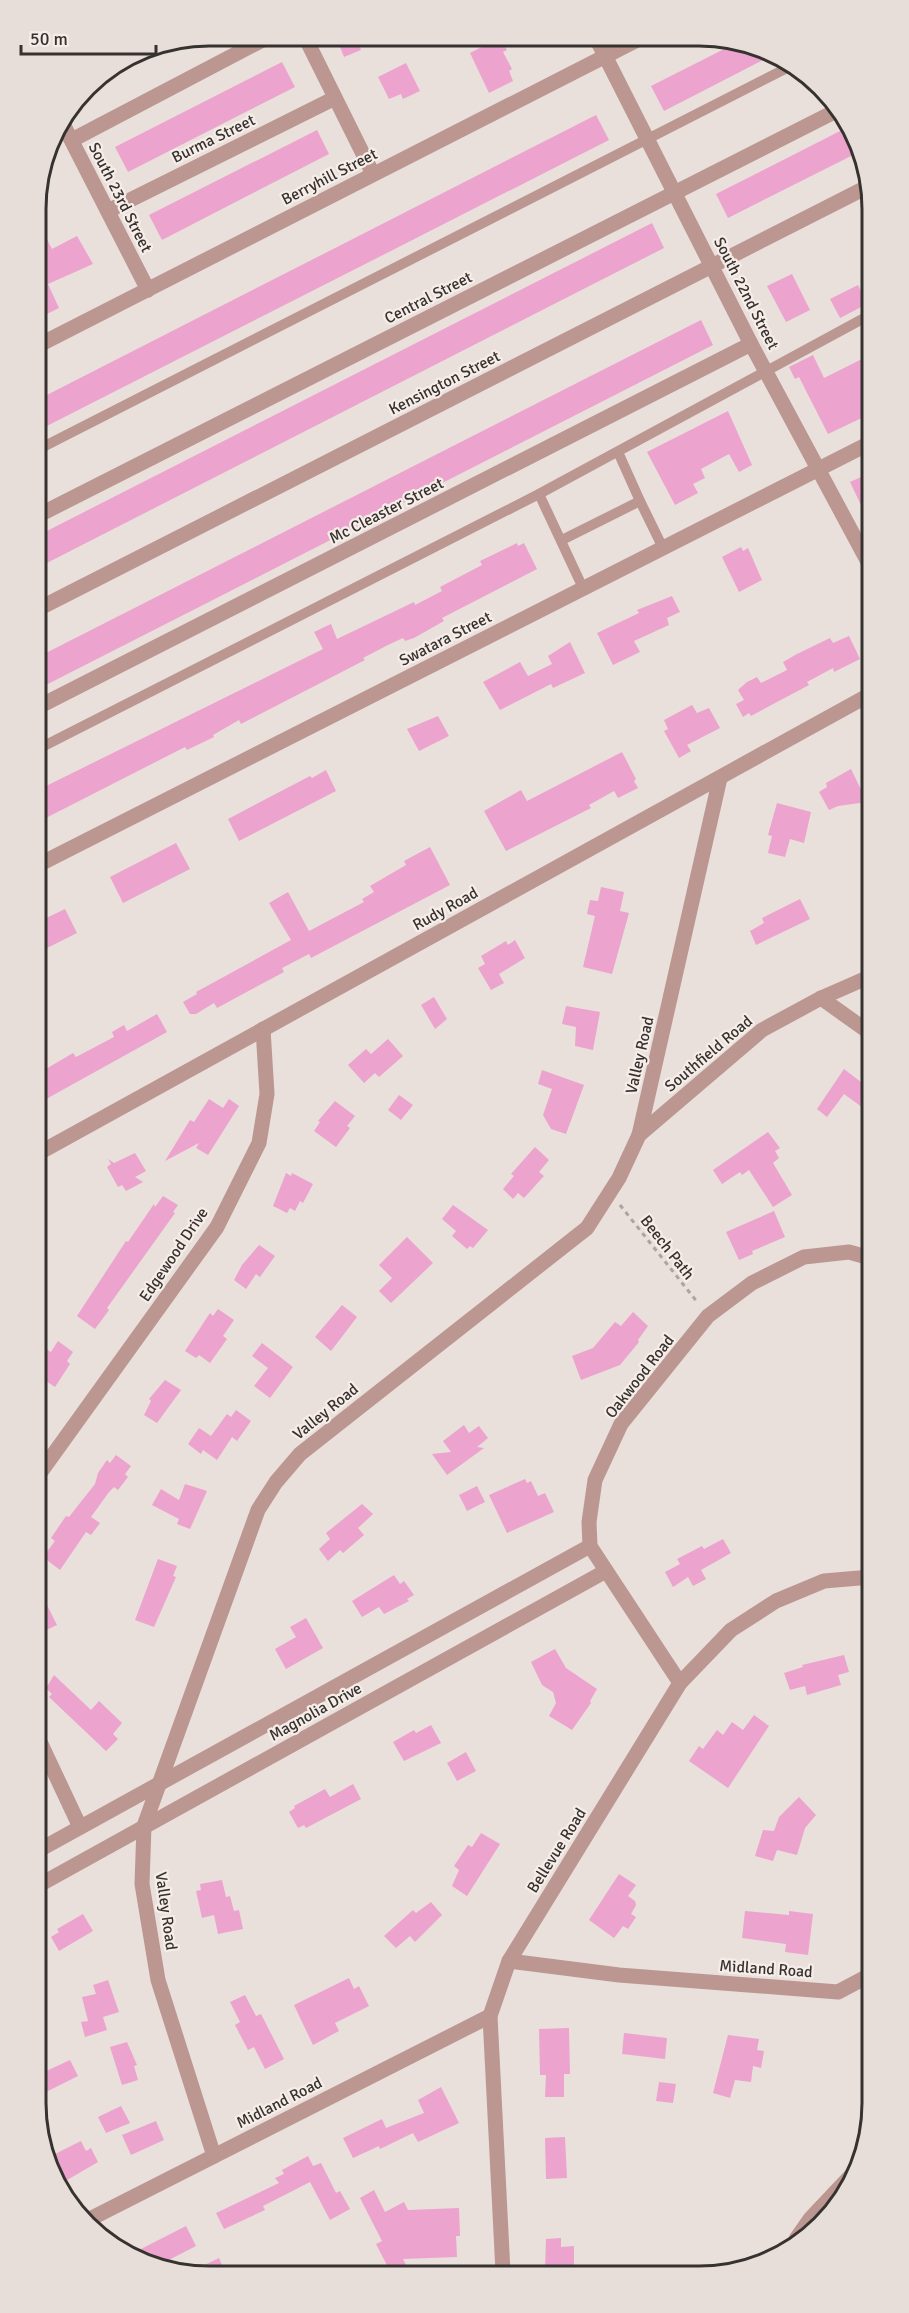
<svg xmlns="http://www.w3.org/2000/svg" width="909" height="2313" font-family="Signika,sans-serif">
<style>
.building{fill:#eca3ce}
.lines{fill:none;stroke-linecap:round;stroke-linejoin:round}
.path{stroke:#aca4a0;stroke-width:3;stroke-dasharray:4.5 4.5;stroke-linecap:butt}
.lane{stroke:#bc9691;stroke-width:10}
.street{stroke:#bc9691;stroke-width:15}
.labels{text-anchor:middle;stroke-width:4.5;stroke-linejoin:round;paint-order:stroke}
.street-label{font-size:16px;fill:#363230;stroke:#f7ede8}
.rim{fill:none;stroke:#363230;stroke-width:3}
</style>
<rect width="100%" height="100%" fill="#e9e0db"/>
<g class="building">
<path d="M351 37H356L361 50 344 57 338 42Z"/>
<path d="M499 38 507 50 503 52 512 69 509 71 513 81 489 93 470 53Z"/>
<path d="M738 42 767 58 664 111 651 86Z"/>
<path d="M282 62 295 87 128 172 115 147Z"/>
<path d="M406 63 420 91 403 99 401 94 389 99 378 77Z"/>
<path d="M596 115 609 140 37 431V400Z"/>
<path d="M846 128 859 152 728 218 716 194Z"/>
<path d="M317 130 329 154 162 240 149 215Z"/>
<path d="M36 218 52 249 77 236 93 264 48 284 59 308 37 319Z"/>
<path d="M652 223 664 248 37 568V536Z"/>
<path d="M792 274 810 310 786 322 767 286Z"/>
<path d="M858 285 867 304 840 318 830 299Z"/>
<path d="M701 320 713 345 38 689V657Z"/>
<path d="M813 355 824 378 868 356V415L828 434 799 377 795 379 789 367Z"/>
<path d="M728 411 752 465 739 472 729 454 701 469 705 478 693 484 698 493 675 505 647 452Z"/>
<path d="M868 474V520L850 482Z"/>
<path d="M517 543 518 546 524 543 537 569 442 618 444 621 414 638 405 641 403 638 386 646 363 658 365 660 241 724 239 720 213 735 214 737 187 750 185 747 38 822V790L323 649 314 632 331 624 337 639 414 602 415 605 442 591 440 587 482 565 480 561Z"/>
<path d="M741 547 743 551 748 548 762 580 739 592 722 557Z"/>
<path d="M672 596 680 612 667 618 669 625 634 641 640 652 613 665 597 633 639 613 637 610Z"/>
<path d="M849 636 860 659 834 672 833 668 807 682 809 685 751 716 749 713 743 717 736 704 744 700 738 690 747 682 757 677 761 683 787 670 783 662 797 654 830 638 833 643Z"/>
<path d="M570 642 585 673 553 688 551 684 500 710 483 682 520 662 528 676 552 664 548 656Z"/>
<path d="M692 705 697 713 709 708 720 728 687 745 691 751 679 758 664 731 668 729 664 720Z"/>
<path d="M438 716 449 736 419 751 407 729Z"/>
<path d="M622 752 636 779 634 781 638 788 618 798 614 791 589 805 591 808 506 851 484 811 521 790 527 801Z"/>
<path d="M851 769 867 802 838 806 829 810 819 792 827 787 826 783Z"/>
<path d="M326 770 336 791 239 841 228 819 310 776 312 778Z"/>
<path d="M777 803 811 812 804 843 790 839 785 857 768 853 772 836 768 835Z"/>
<path d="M176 843 190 869 123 903 110 877Z"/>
<path d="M430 847 450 885 311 958 309 954 282 968 284 972 217 1008 214 1003 196 1014H190L183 1002 197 994 196 992 291 940 269 903 288 892 309 931 364 902 362 899 374 892 370 886 406 865 404 861Z"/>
<path d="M601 887 624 892 620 911 629 913 612 974 583 967 595 916 587 914 590 900 598 901Z"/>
<path d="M800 899 810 919 756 945 750 931 764 923 762 918Z"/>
<path d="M65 909 77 933 39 952 38 922Z"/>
<path d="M515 940 525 958 499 974 504 983 491 990 478 968 485 964 481 956 506 941 508 945Z"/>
<path d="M434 997 447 1019 435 1029 421 1005Z"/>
<path d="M566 1006 600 1012 593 1050 575 1046 576 1027 562 1024Z"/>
<path d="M157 1014 167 1032 39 1103V1073L73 1053 76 1057 114 1037 112 1032 124 1025 127 1031Z"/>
<path d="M388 1039 403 1056 379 1077 375 1073 364 1083 348 1065 366 1049 371 1054Z"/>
<path d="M844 1069 870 1089V1113L844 1094 827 1117 817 1109Z"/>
<path d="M542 1070 584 1085 566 1134 551 1129 543 1115 552 1089 538 1084Z"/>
<path d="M399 1095 413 1105 401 1120 388 1110Z"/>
<path d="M209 1099 223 1108 229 1099 239 1106 208 1155 196 1148 199 1143 165 1161 190 1120 194 1122Z"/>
<path d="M335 1101 355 1116 347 1126 350 1128 336 1147 314 1131 320 1122 318 1121Z"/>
<path d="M768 1132 780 1148 775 1151 779 1158 773 1163 792 1195 773 1207 749 1170 742 1175 740 1172 722 1184 713 1170Z"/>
<path d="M535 1147 549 1160 539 1172 544 1176 524 1198 518 1193 513 1199 503 1189 514 1176 511 1174Z"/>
<path d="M135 1153 146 1171 135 1177 143 1182 126 1191 122 1185 118 1187 107 1167 111 1164 108 1159 114 1163Z"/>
<path d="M286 1173 291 1176 292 1173 313 1184 303 1203 300 1201 295 1211 290 1208 287 1213 273 1206Z"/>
<path d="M163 1196 178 1205 173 1212 175 1213 107 1308 109 1310 95 1329 77 1316 126 1241 128 1242 154 1204 155 1207Z"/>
<path d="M453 1205 488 1230 473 1248 470 1246 467 1249 452 1236 456 1231 442 1219Z"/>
<path d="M774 1211 785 1237 752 1251 753 1254 739 1260 726 1232Z"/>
<path d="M407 1237 433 1263 391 1303 379 1291 392 1278 379 1265Z"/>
<path d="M259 1245 275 1256 260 1277 256 1274 246 1289 234 1280 242 1265Z"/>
<path d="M342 1305 357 1317 331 1351 315 1337Z"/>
<path d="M218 1309 234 1320 223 1336 227 1339 210 1363 199 1355 196 1358 185 1351 210 1313 213 1316Z"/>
<path d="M633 1312 648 1326 638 1340 639 1342 620 1365 581 1380 572 1356 593 1348 615 1322 621 1326Z"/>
<path d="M58 1341 73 1352 67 1361 70 1364 55 1387 40 1377V1358L46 1349 51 1352Z"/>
<path d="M262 1343 293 1367 270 1398 254 1386 268 1368 252 1356Z"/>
<path d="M165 1380 181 1390 157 1423 144 1415 151 1401 149 1399Z"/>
<path d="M236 1410 251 1421 237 1441 232 1437 217 1460 203 1450 201 1454 188 1444 199 1428 211 1436 227 1414 231 1417Z"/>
<path d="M464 1425 469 1433 479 1426 488 1438 477 1447 484 1448 447 1475 432 1454 451 1452 443 1441Z"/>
<path d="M116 1455 131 1466 125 1474 128 1477 118 1490 114 1487 109 1492 91 1517 100 1523 91 1535 86 1532 60 1570 43 1557 55 1541 51 1538 66 1516 69 1517 95 1484 98 1473 107 1460 110 1463Z"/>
<path d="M525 1479 527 1483 531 1481 538 1496 545 1493 554 1512 507 1533 489 1495Z"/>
<path d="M185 1484 207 1491 190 1529 177 1524 179 1519 152 1505 161 1489 179 1500Z"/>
<path d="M477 1486 485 1502 467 1511 459 1495Z"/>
<path d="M362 1504 373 1514 358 1528 364 1535 343 1553 340 1550 328 1561 319 1549 330 1539 326 1533Z"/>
<path d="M723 1539 731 1553 701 1570 706 1579 693 1586 688 1577 673 1587 665 1572 680 1564 677 1559 702 1546 704 1549Z"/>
<path d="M158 1559 177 1566 173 1576 176 1577 154 1627 135 1620Z"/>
<path d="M394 1575 400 1584 404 1581 414 1595 407 1599 409 1601 384 1614 379 1607 362 1617 352 1601Z"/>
<path d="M40 1591 57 1625 40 1633Z"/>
<path d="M306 1618 323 1648 286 1669 275 1649 296 1637 290 1627Z"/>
<path d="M555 1649 566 1668 597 1689 590 1701 591 1703 572 1730 549 1716 556 1703 553 1692 542 1685 531 1662Z"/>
<path d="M844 1655 849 1672 838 1675 841 1685 807 1695 805 1686 790 1690 784 1673 803 1667 802 1665Z"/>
<path d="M54 1675 91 1710 99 1701 122 1723 113 1734 118 1739 106 1751 49 1697 52 1694 46 1688Z"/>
<path d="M754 1715 769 1726 728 1788 689 1761 699 1746 703 1749 717 1730 723 1735 732 1722 743 1730Z"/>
<path d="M431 1725 441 1743 404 1761 393 1742 414 1730 416 1733Z"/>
<path d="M466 1752 476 1771 457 1781 447 1763Z"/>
<path d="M353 1784 361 1799 306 1828 304 1825 298 1828 289 1812 295 1808 294 1806 325 1789 330 1797Z"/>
<path d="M799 1797 816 1815 805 1828 797 1855 777 1850 773 1861 755 1856 763 1830 774 1831 779 1817Z"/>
<path d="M481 1833 500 1844 467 1896 452 1886 459 1870 454 1866 468 1845 472 1847Z"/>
<path d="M619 1874 636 1885 628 1896 635 1901 636 1905 631 1914 636 1917 628 1929 623 1926 614 1938 589 1920Z"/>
<path d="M222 1880 226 1897 230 1896 234 1911 239 1910 243 1929 218 1934 214 1915 202 1918 196 1891 201 1890 200 1884Z"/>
<path d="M431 1902 442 1915 415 1942 410 1936 396 1948 384 1936 413 1910 416 1913Z"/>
<path d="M745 1911 789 1915V1911L813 1914 808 1955 785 1952 786 1944 742 1938Z"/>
<path d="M83 1914 93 1931 59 1951 51 1937 59 1932 57 1929Z"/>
<path d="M349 1978 354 1989 359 1986 369 2006 335 2023 339 2031 313 2045 294 2005Z"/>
<path d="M108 1980 119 2012 103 2017 107 2030 85 2037 81 2022 88 2021 82 1997 96 1994 93 1985Z"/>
<path d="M245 1995 256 2016 261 2014 284 2059 265 2069 254 2047 248 2050 235 2025 240 2022 230 2002Z"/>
<path d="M569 2028 570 2074H564V2097H545L546 2075H540L539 2029Z"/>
<path d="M624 2033 667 2038 665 2059 622 2054Z"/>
<path d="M728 2035 759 2039 757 2050 764 2051 761 2068 753 2066 751 2082 735 2080 730 2098 713 2093Z"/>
<path d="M127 2042 137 2065 134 2066 138 2080 122 2085 110 2047Z"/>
<path d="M70 2060 78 2076 42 2094V2073Z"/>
<path d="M659 2082 676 2084 673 2103 656 2101Z"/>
<path d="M441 2087 459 2123 418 2142 413 2133 380 2149 379 2146 353 2158 343 2138 382 2119 386 2128 424 2113 418 2100Z"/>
<path d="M121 2106 130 2123 106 2133 98 2117Z"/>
<path d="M156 2121 164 2140 131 2155 122 2135Z"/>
<path d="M565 2137 567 2178 546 2179 545 2138Z"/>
<path d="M81 2141 86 2151 91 2148 98 2162 62 2183 47 2158Z"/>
<path d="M308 2156 313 2166 321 2163 336 2193 340 2191 350 2209 330 2220 310 2182 263 2206 265 2210 224 2229 216 2213 279 2183 275 2178 284 2174 282 2170Z"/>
<path d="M374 2190 385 2212 404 2202 408 2210 459 2208 460 2236H456L457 2257 403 2259 410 2273H391L376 2244 382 2241 360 2198Z"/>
<path d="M186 2226 196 2246 159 2265 135 2252Z"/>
<path d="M561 2238V2247L574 2246V2272H545L546 2239Z"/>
<path d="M219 2258 226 2274H186Z"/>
</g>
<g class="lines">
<path class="path" d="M620 1205 698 1303"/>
<g class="lane">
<path d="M37 450 787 68"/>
<path d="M618 452 640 501"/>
<path d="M539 494 583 588"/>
<path d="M562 540 640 501 663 548"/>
<path d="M38 749 539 494 868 316"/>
</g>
<g class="street">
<path d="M305 37 373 174"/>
<path d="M596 38 751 344 868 562"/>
<path d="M62 122 148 290"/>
<path d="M72 140 270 36"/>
<path d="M108 211 335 98"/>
<path d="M37 346 639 39"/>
<path d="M37 516 836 111"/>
<path d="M38 609 867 187"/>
<path d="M38 707 751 344"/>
<path d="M38 865 868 444"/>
<path d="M821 998 870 1033"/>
<path d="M639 1135 762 1030 821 998 869 977"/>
<path d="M39 1153 869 695"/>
<path d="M40 1473 217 1227 259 1143 267 1094 263 1029"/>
<path d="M680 1683 590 1546 589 1522 595 1480 621 1424 708 1316 752 1283 804 1257 849 1252 870 1258"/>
<path d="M41 1744 80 1827"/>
<path d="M41 1849 590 1546"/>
<path d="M41 1884 606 1571"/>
<path d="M509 1961 619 1975 838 1992 872 1974"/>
<path d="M214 2156 158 1980 142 1884 144 1826 258 1510 276 1482 300 1454 587 1228 619 1178 639 1135 720 778"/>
<path d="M84 2222 490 2016"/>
<path d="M796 2239 810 2219 861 2165"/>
<path d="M503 2272 490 2016 509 1961 680 1683 731 1630 776 1601 824 1581 871 1577"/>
</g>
</g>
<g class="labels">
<g class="street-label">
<text transform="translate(213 138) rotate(-26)" y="6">Burma Street</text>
<text transform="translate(329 176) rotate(-27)" y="6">Berryhill Street</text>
<text transform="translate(121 197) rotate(63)" y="6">South 23rd Street</text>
<text transform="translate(747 293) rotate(63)" y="6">South 22nd Street</text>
<text transform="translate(428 297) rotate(-27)" y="6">Central Street</text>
<text transform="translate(444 382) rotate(-27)" y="6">Kensington Street</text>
<text transform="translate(386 510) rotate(-27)" y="6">Mc Cleaster Street</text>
<text transform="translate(445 638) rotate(-27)" y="6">Swatara Street</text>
<text transform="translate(445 908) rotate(-29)" y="6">Rudy Road</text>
<text transform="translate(708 1053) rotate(-40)" y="6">Southfield Road</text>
<text transform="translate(639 1055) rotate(-77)" y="6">Valley Road</text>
<text transform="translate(668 1247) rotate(52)" y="6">Beech Path</text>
<text transform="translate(173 1254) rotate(-56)" y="6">Edgewood Drive</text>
<text transform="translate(639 1376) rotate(-52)" y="6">Oakwood Road</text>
<text transform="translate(325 1411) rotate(-39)" y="6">Valley Road</text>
<text transform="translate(315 1711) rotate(-29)" y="6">Magnolia Drive</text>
<text transform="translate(556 1850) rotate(-58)" y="6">Bellevue Road</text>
<text transform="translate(167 1911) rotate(82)" y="6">Valley Road</text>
<text transform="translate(766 1968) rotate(4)" y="6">Midland Road</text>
<text transform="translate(279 2102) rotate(-27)" y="6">Midland Road</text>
</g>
</g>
<path d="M0 0H909V2313H0ZM209 46H699A163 163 0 0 1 862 209V2103A163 163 0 0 1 699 2266H209A163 163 0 0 1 46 2103V209A163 163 0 0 1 209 46Z" fill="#e8ded9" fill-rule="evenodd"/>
<path class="rim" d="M209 46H699A163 163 0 0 1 862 209V2103A163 163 0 0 1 699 2266H209A163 163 0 0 1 46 2103V209A163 163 0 0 1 209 46Z"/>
<path d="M21 45v9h135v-9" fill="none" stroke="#363230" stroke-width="3"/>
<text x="30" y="45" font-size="18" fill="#363230" stroke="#f7ede8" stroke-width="4.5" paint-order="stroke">50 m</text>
</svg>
